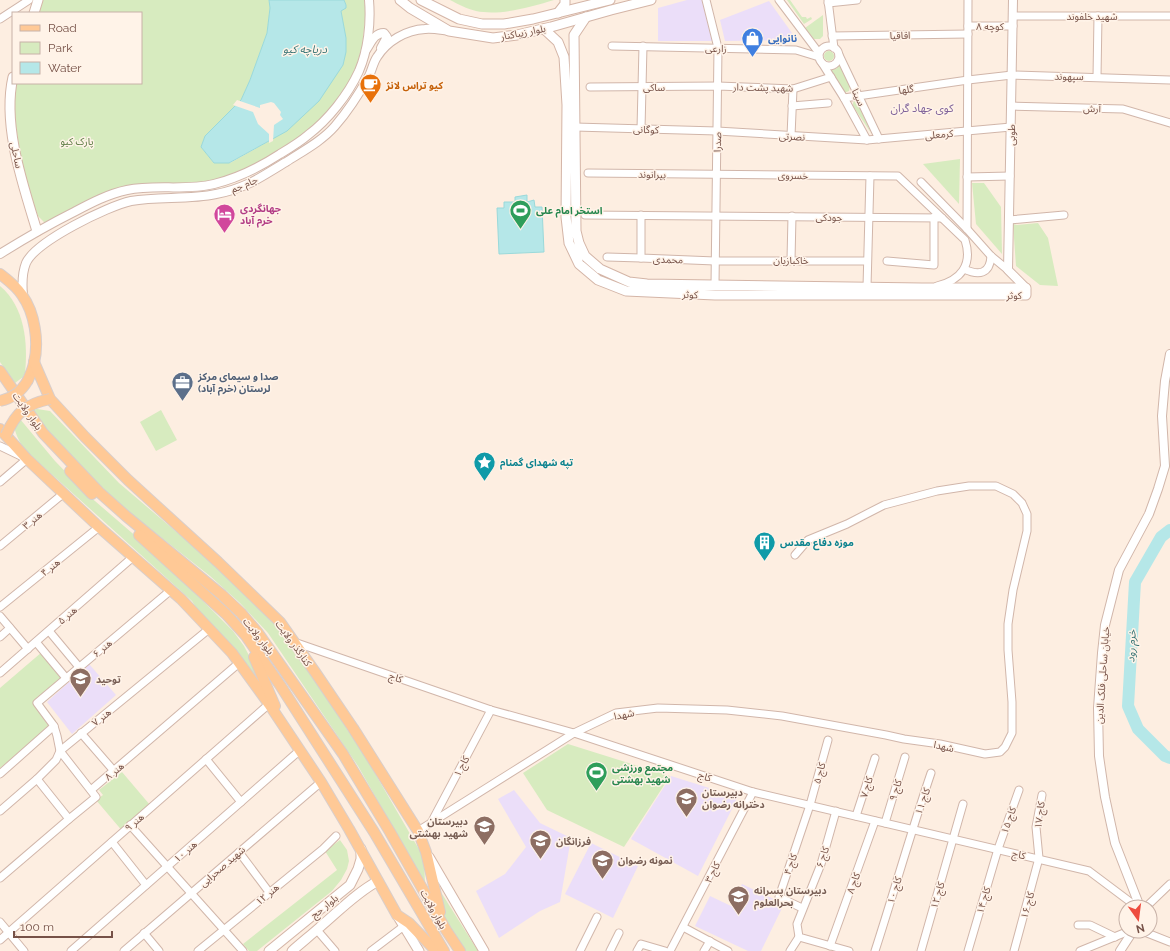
<svg xmlns="http://www.w3.org/2000/svg" width="1170" height="951" font-family="Raleway,'Noto Sans Arabic',sans-serif">
<style>
.education{fill:#ebdef9}
.green{fill:#d7ebbf}
.water{fill:#b5e7e8;stroke:#9ad9da}
.pier{fill:#fdeee1}
.lines{fill:none;stroke-linecap:round;stroke-linejoin:round}
.river{stroke:#b5e7e8;stroke-width:12}
.minor-casing{stroke:#d1b6aa;stroke-width:9}
.tertiary-casing{stroke:#d1b6aa;stroke-width:10}
.secondary-casing{stroke:#d4b5a7;stroke-width:11}
.primary-casing{stroke:#d9cecb;stroke-width:12}
.minor{stroke:#fff;stroke-width:7}
.tertiary{stroke:#fff;stroke-width:8}
.secondary{stroke:#fff;stroke-width:9}
.primary{stroke:#ffc996;stroke-width:10}
.primary-bridge-casing{stroke:#d9cecb;stroke-width:12;stroke-linecap:butt}
.primary-bridge{stroke:#ffc996;stroke-width:10}
.labels{text-anchor:middle;stroke-width:3;stroke-linejoin:round;paint-order:stroke}
.street-label{font-size:10px;fill:#765147;stroke:#fff3e8}
.shop-label{font-size:10px;font-weight:bold;fill:#366cbe;stroke:#fff3e8;text-anchor:start}
.food-label{font-size:10px;font-weight:bold;fill:#c56008;stroke:#fff3e8;text-anchor:start}
.park-label{font-size:10px;fill:#55763c;stroke:#fff3e8}
.hotel-label{font-size:10px;font-weight:bold;fill:#b23c85;stroke:#fff3e8;text-anchor:start}
.leisure-label{font-size:10px;font-weight:bold;fill:#27864d;stroke:#fff3e8;text-anchor:start}
.service-label{font-size:10px;font-weight:bold;fill:#4e5e75;stroke:#fff3e8;text-anchor:start}
.culture-label{font-size:10px;font-weight:bold;fill:#0d838f;stroke:#fff3e8;text-anchor:start}
.education-label{font-size:10px;font-weight:bold;fill:#785e54;stroke:#fff3e8;text-anchor:start}
.water-label{font-size:11px;font-style:italic;fill:#377475;stroke:#fff3e8}
.neighbourhood-label{font-size:11px;fill:#7f629a;stroke:#fff3e8}
</style>
<rect width="100%" height="100%" fill="#fdeee1"/>
<g class="education">
<path d="M687 0H703L714 41H658V8Z"/>
<path d="M769 1 797 40 725 41 720 20Z"/>
<path d="M89 664 116 695 72 734 47 702Z"/>
<path d="M671 776 738 797 698 876 631 839Z"/>
<path d="M514 790 540 823 571 838 560 902 540 911 499 938 476 891 505 874 526 847 498 799Z"/>
<path d="M591 843 638 866 613 918 565 894Z"/>
<path d="M742 884 784 904 761 951H748L695 926 710 896 731 906Z"/>
</g>
<g class="green">
<path d="M43 0H269L270 8 267 33 250 80 241 100 205 136 201 147 214 163H230L271 140 343 65C348 45 344 31 341 11L346 5 344 0H364L366 12 362 47 355 70 346 89 321 119 291 143 250 167 212 182 127 186 45 223 38 216 27 185 22 164 13 108 16 83H141V13H39Z"/>
<path d="M450 0H554C531 7 500 16 476 11 467 9 458 4 450 0Z"/>
<path d="M787 0H790L802 17H806L807 19 811 17 812 19 804 24Z"/>
<path d="M823 15V36L820 39H814L805 28Z"/>
<circle cx="829" cy="56" r="5"/>
<path d="M840 64 850 86 849 91 844 93 830 70 836 69Z"/>
<path d="M854 101H857L871 133 853 106V103Z"/>
<path d="M960 159 959 204 923 164Z"/>
<path d="M972 183H984L1001 207 1002 254 976 224Z"/>
<path d="M1038 223 1048 238 1058 286 1040 285 1016 266 1013 224 1017 225Z"/>
<path d="M0 286C25 307 28 343 25 373L23 377 15 383 0 362Z"/>
<path d="M37 409 50 411 119 483 234 581 274 621 299 655 369 763 424 858 425 884 358 766 268 633 240 603 210 576 124 508 74 461 31 411Z"/>
<path d="M161 410 177 440 156 451 140 422Z"/>
<path d="M20 419 55 461 88 495 153 551 233 631 244 646 263 682 259 685 200 614 192 601 26 451C20 443 16 436 14 426Z"/>
<path d="M42 652 64 677 38 700 56 721 0 768V688Z"/>
<path d="M568 744 670 776 624 847 547 810 523 773Z"/>
<path d="M122 772 150 805 124 833 96 800 103 795 99 790Z"/>
<path d="M340 840 347 850 349 861 347 869 341 880 332 891 257 951H249L243 944 337 870 325 851Z"/>
<path d="M432 878 478 951H465L446 921Z"/>
</g>
<g class="water">
<path d="M269 0H344L346 5V8L341 11 346 38V52L343 65 319 101 287 131 229 163H214L201 147 205 136 241 100 250 80 267 33 270 8Z"/>
<path d="M527 195V202L534 200 535 207H542L544 252 499 254 497 208H504V202H515V197Z"/>
</g>
<path class="pier" d="M237 100 260 108V105L271 102 274 103 281 112 280 115 283 119 274 125 273 141 269 143V134L258 124 253 112 233 105Z"/>
<g class="lines">
<path class="river" d="M1170 530 1161 537 1135 582 1128 706 1138 729 1165 756 1170 758"/>
<defs>
<g id="minor">
<path d="M706 0 718 48 715 285"/>
<path d="M779 0 819 53"/>
<path d="M828 0 834 48"/>
<path d="M828 3 857 0"/>
<path d="M1013 16H1170"/>
<path d="M0 19 29 0"/>
<path d="M968 26H1013"/>
<path d="M832 36 968 34"/>
<circle cx="829" cy="56" r="10"/>
<path d="M612 46 796 50 819 57"/>
<path d="M839 55 879 139"/>
<path d="M822 63 844 98 867 140"/>
<path d="M1097 77 1098 16"/>
<path d="M590 87 718 86 793 89 831 77"/>
<path d="M844 98 968 80 1012 75 1170 80"/>
<path d="M792 106 828 103"/>
<path d="M1011 106 1123 109 1170 123"/>
<path d="M575 127 717 131 867 140 1011 127"/>
<path d="M641 129 643 46"/>
<path d="M791 136 793 89"/>
<path d="M588 173 898 176 965 240C973 265 961 280 937 286"/>
<path d="M967 177 1010 176"/>
<path d="M921 182 967 229 991 256 1008 270"/>
<path d="M585 215 942 218"/>
<path d="M641 215V258L715 261H867"/>
<path d="M1009 220 1064 215"/>
<path d="M967 229 968 0"/>
<path d="M607 257 641 258"/>
<path d="M791 260 792 216"/>
<path d="M887 261 934 265V217"/>
<path d="M964 269C979 276 990 274 991 256"/>
<path d="M867 287 870 176"/>
<path d="M0 446 27 459 0 482"/>
<path d="M0 546 64 493"/>
<path d="M0 607 99 527"/>
<path d="M0 616 28 649"/>
<path d="M49 631 79 667"/>
<path d="M0 637 10 628"/>
<path d="M36 642 66 678"/>
<path d="M294 642 491 710 574 733 753 792 1089 871 1137 907"/>
<path d="M0 673 133 557"/>
<path d="M81 733 114 771"/>
<path d="M206 759 241 802"/>
<path d="M0 774 54 726"/>
<path d="M37 779 69 819"/>
<path d="M91 790 239 663"/>
<path d="M0 811 37 779 56 760 60 751 209 629"/>
<path d="M836 811 821 864 797 924 799 937 849 951"/>
<path d="M856 816 875 758"/>
<path d="M431 823 491 710"/>
<path d="M885 823 905 757"/>
<path d="M130 825 243 951"/>
<path d="M418 831 574 733 616 713 658 708 727 710 782 716 886 735 904 739 940 744 985 754 1000 752 1005 747 1012 733V702L1008 650V624L1013 590 1027 531V514L1022 503 1013 494 996 486H969L937 491 884 505 847 524 808 540 795 555"/>
<path d="M112 842 146 885"/>
<path d="M239 852 269 892"/>
<path d="M0 878 69 819 96 797 60 751 57 736 54 726 37 703 171 590"/>
<path d="M1146 907 1170 884"/>
<path d="M802 908 779 897 810 805 828 740"/>
<path d="M0 922 24 951"/>
<path d="M1078 925H1090L1115 937"/>
<path d="M683 927 728 951"/>
<path d="M317 930 335 951"/>
<path d="M1142 931 1170 942"/>
<path d="M144 933 159 951"/>
<path d="M0 940 269 704"/>
<path d="M830 946 875 821"/>
<path d="M71 951 299 751"/>
<path d="M124 951 321 782"/>
<path d="M198 951 323 849 336 836"/>
<path d="M371 951 404 926"/>
<path d="M580 951 597 917"/>
<path d="M610 951 619 933"/>
<path d="M637 951 641 944 665 951"/>
<path d="M670 951 753 792"/>
<path d="M704 951 710 941"/>
<path d="M790 951 799 937"/>
<path d="M875 951C894 892 911 832 931 773"/>
<path d="M921 951 963 804"/>
<path d="M968 951 998 849 1019 790"/>
<path d="M1014 951 1039 858 1036 827 1042 795"/>
<path d="M1080 951 1129 931"/>
</g>
<g id="tertiary">
<path d="M1013 0 1008 270 1026 288"/>
<path d="M366 50C371 43 374 33 384 33L387 37 381 48"/>
<path d="M0 254C24 239 48 225 74 212 91 203 108 194 127 190 155 184 186 191 214 184 238 178 260 167 280 154 290 148 300 142 308 135 328 120 348 95 359 71 368 50 371 23 369 0"/>
<path d="M23 295C22 284 22 273 26 263 36 241 108 206 131 201 159 196 188 200 216 194 228 192 239 188 250 183 262 177 274 169 286 162 303 151 322 141 335 126 348 111 359 94 369 76 372 70 373 63 377 57 387 41 406 30 425 29 432 28 441 30 449 31"/>
<path d="M1140 907 1115 843 1105 797 1099 756 1098 708 1102 653 1105 625 1119 570 1149 514 1158 489 1165 466 1162 416 1165 381 1170 354"/>
<path d="M1120 951 1133 931"/>
</g>
<g id="secondary">
<path d="M400 0 410 8 449 31 493 38 517 35 551 27 611 10 651 0"/>
<path d="M421 0 459 19 482 24H504L533 19 610 0"/>
<path d="M34 13 38 0"/>
<path d="M558 13 565 4V0"/>
<path d="M544 29 558 42 564 57 567 105 566 217 569 243 579 264 598 280 626 291 715 295H1026V288H922L647 284 629 282 600 269 585 256 579 243 576 231 574 35 586 17"/>
<path d="M13 77C2 125 23 185 37 231"/>
<path d="M429 857 484 951"/>
<path d="M397 915 419 951"/>
<path d="M269 951 350 885 358 869 361 859V849"/>
<path d="M292 951C301 943 311 935 320 927 339 911 356 893 378 881"/>
</g>
<g id="primary">
<path d="M0 274C8 280 16 286 22 295 35 313 39 342 34 363 33 369 30 375 28 380"/>
<path d="M34 362 50 399 85 437 128 480 218 562 280 622 315 672 353 728 418 831 426 852 440 912"/>
<path d="M0 371 43 433 99 492 126 516 222 595 241 613 258 633 343 754 390 832 446 930 460 951"/>
<path d="M0 429 27 459 99 527 181 599 232 653 269 704 321 782 349 829 397 915 409 923 436 951"/>
<path d="M70 471 92 494"/>
<path d="M139 535 226 614 246 636 280 685 374 832 444 951"/>
<path d="M254 657 275 706"/>
</g>
</defs>
<use href="#minor" class="minor-casing"/>
<use href="#tertiary" class="tertiary-casing"/>
<use href="#secondary" class="secondary-casing"/>
<use href="#primary" class="primary-casing"/>
<use href="#minor" class="minor"/>
<use href="#tertiary" class="tertiary"/>
<use href="#secondary" class="secondary"/>
<use href="#primary" class="primary"/>
<defs>
<g id="primary-bridge">
<path d="M0 401C13 398 21 392 28 380"/>
<path d="M6 435C16 412 26 404 50 399"/>
</g>
</defs>
<use href="#primary-bridge" class="primary-bridge-casing"/>
<use href="#primary-bridge" class="primary-bridge"/>
</g>
<defs>
<symbol id="shop-pin" viewBox="-11 -11 22 30"><path d="M0 17L-7.5 6A9.5 9.5 0 1 1 7.5 6Z" fill="#3f7fe0" stroke="#fff3e8"/><path d="M-5-2.5h2.3a2.7 3.5 0 0 1 5.4 0H5L5.5 6h-11ZM-1.5-2.5h3a1.5 2.3 0 0 0-3 0Z" fill="#fff"/></symbol>
<symbol id="cafe-pin" viewBox="-11 -11 22 30"><path d="M0 17L-7.5 6A9.5 9.5 0 1 1 7.5 6Z" fill="#e8710a" stroke="#fff3e8"/><path d="M-5.5-4.5H6V0H3Q3 3.5 0 3.5H-2.5Q-5.5 3.5-5.5 0ZM3-3.2v2h1.7v-2ZM-6 4.5H4V6H-6Z" fill="#fff"/></symbol>
<symbol id="stadium-pin" viewBox="-11 -11 22 30"><path d="M0 17L-7.5 6A9.5 9.5 0 1 1 7.5 6Z" fill="#2e9e5b" stroke="#fff3e8"/><path d="M0-5a6.5 5 0 1 0 0 10a6.5 5 0 1 0 0-10ZM-3.5-1.8h7v3.6h-7Z" fill="#fff"/></symbol>
<symbol id="hotel-pin" viewBox="-11 -11 22 30"><path d="M0 17L-7.5 6A9.5 9.5 0 1 1 7.5 6Z" fill="#d1479c" stroke="#fff3e8"/><path d="M-6-4.5h1.5V1H6V5H4.5V3h-9V5H-6ZM-4 0a1.8 1.8 0 1 1 3.6 0ZM.5 0V-2.5h3Q6-2.5 6 0Z" fill="#fff"/></symbol>
<symbol id="office-pin" viewBox="-11 -11 22 30"><path d="M0 17L-7.5 6A9.5 9.5 0 1 1 7.5 6Z" fill="#5c6f8a" stroke="#fff3e8"/><path d="M-6-3h4V-5.5h4V-3h4V5H-6ZM-1-4.5V-3h2v-1.5ZM-6 0V1H6V0Z" fill="#fff"/></symbol>
<symbol id="sight-pin" viewBox="-11 -11 22 30"><path d="M0 17L-7.5 6A9.5 9.5 0 1 1 7.5 6Z" fill="#0f9aa8" stroke="#fff3e8"/><path d="M0-6L1.8-2.2L6-1.7L2.9 1.2L3.7 5.4L0 3.3L-3.7 5.4L-2.9 1.2L-6-1.7L-1.8-2.2Z" fill="#fff"/></symbol>
<symbol id="building-pin" viewBox="-11 -11 22 30"><path d="M0 17L-7.5 6A9.5 9.5 0 1 1 7.5 6Z" fill="#0f9aa8" stroke="#fff3e8"/><path d="M-4-6H4V6H1V3H-1V6H-4ZM-2.5-4.3h1.7v1.8h-1.7ZM.8-4.3h1.7v1.8H.8ZM-2.5-1h1.7V.8h-1.7ZM.8-1h1.7V.8H.8Z" fill="#fff"/></symbol>
<symbol id="school-pin" viewBox="-11 -11 22 30"><path d="M0 17L-7.5 6A9.5 9.5 0 1 1 7.5 6Z" fill="#8d6e63" stroke="#fff3e8"/><path d="M0-5L7-2L0 1L-7-2ZM-4 1L0 2.5L4 1V4Q0 6-4 4Z" fill="#fff"/></symbol>
</defs>
<g fill-rule="evenodd">
<use href="#shop-pin" x="740" y="26" width="25" height="34"/>
<use href="#cafe-pin" x="358" y="72" width="25" height="34"/>
<use href="#stadium-pin" x="508" y="198" width="25" height="34"/>
<use href="#hotel-pin" x="212" y="202" width="25" height="34"/>
<use href="#office-pin" x="170" y="370" width="25" height="34"/>
<use href="#sight-pin" x="472" y="450" width="25" height="34"/>
<use href="#building-pin" x="752" y="530" width="25" height="34"/>
<use href="#school-pin" x="68" y="666" width="25" height="34"/>
<use href="#stadium-pin" x="584" y="760" width="25" height="34"/>
<use href="#school-pin" x="674" y="786" width="25" height="34"/>
<use href="#school-pin" x="472" y="814" width="25" height="34"/>
<use href="#school-pin" x="528" y="828" width="25" height="34"/>
<use href="#school-pin" x="590" y="848" width="25" height="34"/>
<use href="#school-pin" x="726" y="884" width="25" height="34"/>
</g>
<g class="labels">
<g class="street-label">
<text x="1092" y="20">شهید خلفوند</text>
<text x="990" y="30">کوچه ۸</text>
<text transform="translate(523 32) rotate(-11)" y="4">بلوار زیباکنار</text>
<text transform="translate(900 35) rotate(-1)" y="4">اقاقیا</text>
<text transform="translate(716 48) rotate(1)" y="4">زارعی</text>
<text transform="translate(1069 76) rotate(1)" y="4">سپهوند</text>
<text x="654" y="91">ساکی</text>
<text transform="translate(763 87) rotate(1)" y="4">شهید پشت دار</text>
<text transform="translate(906 89) rotate(-8)" y="4">گلها</text>
<text transform="translate(859 97) rotate(65)" y="4">سینا</text>
<text transform="translate(1092 108) rotate(2)" y="4">آرش</text>
<text transform="translate(646 129) rotate(2)" y="4">کوگانی</text>
<text transform="translate(939 134) rotate(-5)" y="4">کرمعلی</text>
<text transform="translate(1011 135) rotate(-89)" y="4">طوبی</text>
<text transform="translate(792 136) rotate(3)" y="4">نصرتی</text>
<text transform="translate(717 142) rotate(-89)" y="4">صدرا</text>
<text transform="translate(17 155) rotate(78)" y="4">ساحلی</text>
<text transform="translate(652 174) rotate(1)" y="4">بیرانوند</text>
<text transform="translate(793 175) rotate(1)" y="4">خسروی</text>
<text transform="translate(244 184) rotate(-23)" y="4">جام جم</text>
<text x="829" y="221">جودکی</text>
<text transform="translate(668 259) rotate(2)" y="4">محمدی</text>
<text x="791" y="264">خاکبازیان</text>
<text transform="translate(690 294) rotate(2)" y="4">کوثر</text>
<text transform="translate(1014 295) rotate(-1)" y="4">کوثر</text>
<text transform="translate(28 411) rotate(55)" y="4">بلوار ولایت</text>
<text transform="translate(32 520) rotate(-40)" y="4">هنر ۳</text>
<text transform="translate(50 567) rotate(-39)" y="4">هنر ۴</text>
<text transform="translate(67 615) rotate(-41)" y="4">هنر ۵</text>
<text transform="translate(259 636) rotate(52)" y="4">بلوار ولایت</text>
<text transform="translate(294 643) rotate(54)" y="4">کنارگذر ولایت</text>
<text transform="translate(102 648) rotate(-40)" y="4">هنر ۶</text>
<text transform="translate(1102 675) rotate(-86)" y="4">خیابان ساحلی فلک الدین</text>
<text transform="translate(396 677) rotate(19)" y="4">کاج</text>
<text transform="translate(624 714) rotate(-12)" y="4">شهدا</text>
<text transform="translate(101 717) rotate(-39)" y="4">هنر ۷</text>
<text transform="translate(944 746) rotate(12)" y="4">شهدا</text>
<text transform="translate(461 766) rotate(-62)" y="4">کاج ۱</text>
<text transform="translate(114 771) rotate(-40)" y="4">هنر ۸</text>
<text transform="translate(819 773) rotate(-75)" y="4">کاج ۵</text>
<text transform="translate(705 776) rotate(18)" y="4">کاج</text>
<text transform="translate(866 787) rotate(-73)" y="4">کاج ۷</text>
<text transform="translate(895 790) rotate(-73)" y="4">کاج ۹</text>
<text transform="translate(922 801) rotate(-71)" y="4">کاج ۱۱</text>
<text transform="translate(1039 815) rotate(-83)" y="4">کاج ۱۷</text>
<text transform="translate(1008 820) rotate(-71)" y="4">کاج ۱۵</text>
<text transform="translate(134 822) rotate(-41)" y="4">هنر ۹</text>
<text transform="translate(185 851) rotate(-41)" y="4">هنر ۱۰</text>
<text transform="translate(1019 854) rotate(12)" y="4">کاج</text>
<text transform="translate(822 857) rotate(-72)" y="4">کاج ۶</text>
<text transform="translate(790 864) rotate(-71)" y="4">کاج ۴</text>
<text transform="translate(222 866) rotate(-41)" y="4">شهید صحرایی</text>
<text transform="translate(712 872) rotate(-63)" y="4">کاج ۳</text>
<text transform="translate(853 883) rotate(-70)" y="4">کاج ۸</text>
<text transform="translate(894 890) rotate(-73)" y="4">کاج ۱۰</text>
<text transform="translate(267 894) rotate(-40)" y="4">هنر ۱۲</text>
<text transform="translate(937 895) rotate(-74)" y="4">کاج ۱۲</text>
<text transform="translate(983 900) rotate(-74)" y="4">کاج ۱۴</text>
<text transform="translate(1027 905) rotate(-75)" y="4">کاج ۱۶</text>
<text transform="translate(324 906) rotate(-39)" y="4">بلوار حج</text>
<text transform="translate(434 909) rotate(61)" y="4">بلوار ولایت</text>
</g>
<g class="shop-label">
<text x="768" y="42">نانوایی</text>
</g>
<g class="food-label">
<text x="386" y="89">کیو تراس لانژ</text>
</g>
<g class="park-label">
<text x="77" y="145">پارک کیو</text>
</g>
<g class="hotel-label">
<text x="240" y="212">جهانگردى<tspan x="240" dy="12">خرم آباد</tspan></text>
</g>
<g class="leisure-label">
<text x="536" y="214">استخر امام علی</text>
<text x="612" y="771">مجتمع ورزشی<tspan x="612" dy="12">شهید بهشتی</tspan></text>
</g>
<g class="service-label">
<text x="198" y="380">صدا و سیمای مرکز<tspan x="198" dy="12">لرستان (خرم آباد)</tspan></text>
</g>
<g class="culture-label">
<text x="500" y="466">تپه شهدای گمنام</text>
<text x="780" y="546">موزه دفاع مقدس</text>
</g>
<g class="education-label">
<text x="96" y="683">توحید</text>
<text x="702" y="796">دبیرستان<tspan x="702" dy="12">دخترانه رضوان</tspan></text>
<text x="468" y="825" text-anchor="end">دبیرستان<tspan x="468" dy="12">شهید بهشتی</tspan></text>
<text x="556" y="845">فرزانگان</text>
<text x="618" y="864">نمونه رضوان</text>
<text x="754" y="894">دبیرستان پسرانه<tspan x="754" dy="12">بحرالعلوم</tspan></text>
</g>
<g class="water-label">
<text x="305" y="53">دریاچه کیو</text>
<text transform="translate(1131 646) rotate(-87)" y="4">خرم رود</text>
</g>
<g class="neighbourhood-label">
<text x="922" y="112">کوی جهاد گران</text>
</g>
</g>
<rect x="12" y="12" width="130" height="72" fill="#fff3e8" stroke="#c8b2a8"/>
<rect x="20" y="25" width="20" height="6" fill="#ffc996" stroke="#c8b2a8"/>
<text x="48" y="32" font-size="12" fill="#765147">Road</text>
<rect x="20" y="42" width="20" height="12" fill="#d7ebbf" stroke="#c8b2a8"/>
<text x="48" y="52" font-size="12" fill="#765147">Park</text>
<rect x="20" y="62" width="20" height="12" fill="#b5e7e8" stroke="#c8b2a8"/>
<text x="48" y="72" font-size="12" fill="#765147">Water</text>
<g transform="translate(1138 919) rotate(166)"><circle r="19" fill="#fff3e8" stroke="#c8b2a8"/>
<path d="M0-3L7 15L0 10L-7 15Z" fill="#ee4d3f"/>
<text y="-6" font-size="11" font-weight="bold" text-anchor="middle" fill="#765147">N</text>
</g>
<path d="M14 931v6h98v-6" fill="none" stroke="#765147" stroke-width="2"/>
<text x="20" y="931" font-size="12" fill="#765147" stroke="#fff3e8" stroke-width="3" paint-order="stroke">100 m</text>
</svg>
